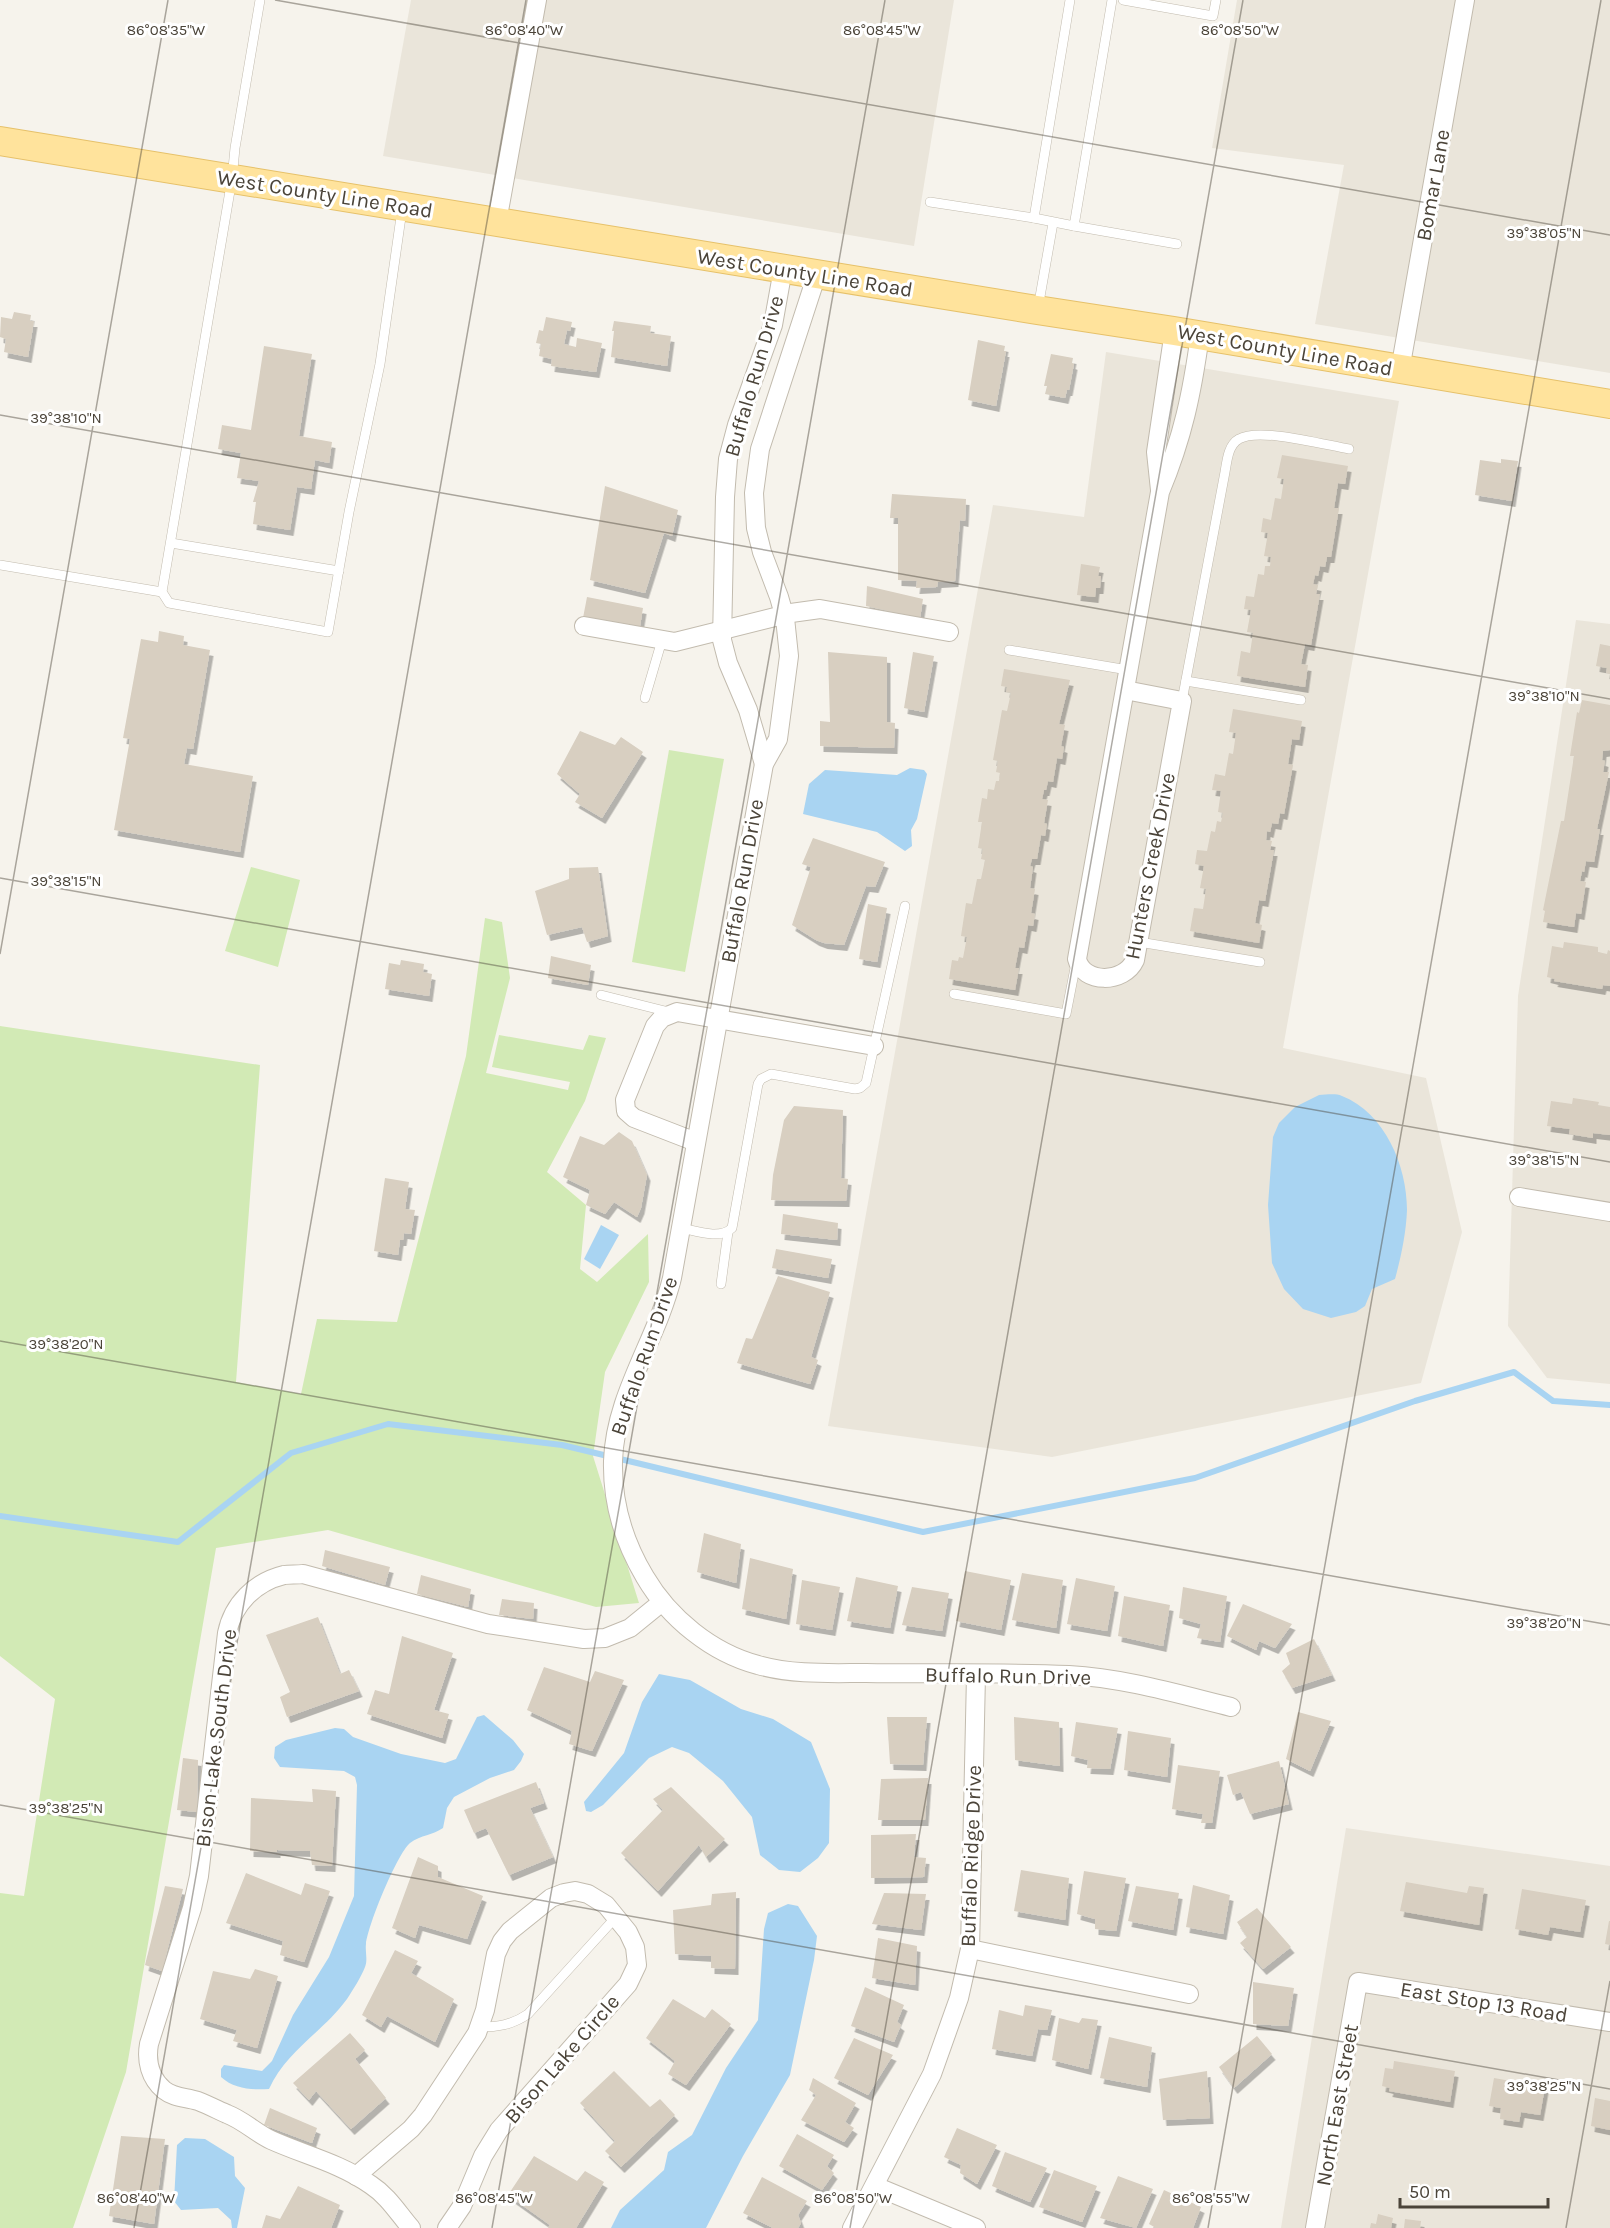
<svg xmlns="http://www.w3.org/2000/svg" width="1610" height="2228" font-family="Karla,sans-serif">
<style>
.residential{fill:#eae5da}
.green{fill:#d2eab5}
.water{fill:#a9d4f2}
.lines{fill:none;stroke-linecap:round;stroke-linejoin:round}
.stream{stroke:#a9d4f2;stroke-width:6}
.building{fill:#d8cfc1;filter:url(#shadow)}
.service-casing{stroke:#c2bbae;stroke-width:10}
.minor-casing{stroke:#c2bbae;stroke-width:20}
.primary-casing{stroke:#e6c16a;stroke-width:30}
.service{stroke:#fff;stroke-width:9}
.minor{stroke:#fff;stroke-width:18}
.primary{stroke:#ffe39c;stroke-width:28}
.ticks{fill:none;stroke:#4b4439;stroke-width:1.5;stroke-opacity:0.45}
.labels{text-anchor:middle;stroke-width:6;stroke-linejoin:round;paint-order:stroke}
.street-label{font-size:21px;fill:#4b4439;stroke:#fff}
.ticks-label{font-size:15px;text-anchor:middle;fill:#4b4439;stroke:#fff;stroke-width:6;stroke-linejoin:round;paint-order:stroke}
</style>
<defs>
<filter id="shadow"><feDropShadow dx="3.5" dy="6" stdDeviation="0" flood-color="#0004"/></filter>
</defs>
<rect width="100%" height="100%" fill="#f6f3ec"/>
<g class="residential">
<path d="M411 0H954L914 246 383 156Z"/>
<path d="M1237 0H1610V373L1315 324 1344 165 1212 148Z"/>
<path d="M1106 352 1399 401 1283 1048 1426 1078 1462 1232 1421 1383 1052 1457 828 1426 993 505 1084 517Z"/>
<path d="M1576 620 1610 624V1384L1547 1378 1508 1326 1518 996Z"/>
<path d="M1346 1828 1610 1866V2228H1281Z"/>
</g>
<g class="green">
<path d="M669 750 724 759 685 972 632 962Z"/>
<path d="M251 867 300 880 278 967 225 951Z"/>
<path d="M485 918 502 922 510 978 486 1073 568 1090 570 1082 492 1067 499 1035 583 1050 589 1035 606 1038 585 1101 547 1172 586 1205 580 1269 597 1282 648 1234 649 1282 605 1372 593 1456 639 1603 596 1607 328 1530 216 1548 126 2072 73 2228H0V1893L24 1896 55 1699 0 1656V1026L260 1065 236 1382 301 1394 317 1319 397 1322 466 1056Z"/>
</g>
<g class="water">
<path d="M910 768 924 770 927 774 917 819 911 830 912 846 905 851 877 832 803 814 809 784 825 770 897 775Z"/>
<path d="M1319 1095C1326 1095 1335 1093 1342 1096 1385 1113 1407 1166 1407 1210 1406 1234 1401 1257 1395 1279L1372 1289 1365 1306 1356 1312 1331 1318 1303 1309 1284 1289 1272 1263 1268 1205 1273 1137 1279 1123 1295 1107Z"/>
<path d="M601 1225 619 1235 600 1269 584 1259Z"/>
<path d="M659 1674 690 1680 741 1709 773 1719 811 1742 830 1789 829 1843 818 1858 800 1872 779 1870 760 1855 752 1817 723 1781 689 1753 672 1747 649 1758 603 1805 591 1812 586 1811 584 1802 624 1753 642 1702Z"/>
<path d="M484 1715 513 1740 524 1754 521 1761 514 1770 490 1778 454 1797 447 1808 443 1828C433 1835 421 1835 410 1843 397 1854 368 1925 366 1944 365 1951 368 1960 365 1967 361 1977 353 1990 347 1999 323 2032 286 2051 269 2089 252 2090 234 2089 221 2077V2069L224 2065 262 2071 272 2061 293 2015 329 1957 354 1896 357 1785 355 1777 344 1771 280 1767 274 1758 275 1747 286 1740 335 1728 344 1729 353 1737 401 1754 445 1763 456 1759 477 1717Z"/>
<path d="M788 1904 798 1906 817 1936 814 1960 790 2075 743 2156 706 2228H611L620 2210 664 2170 668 2152 692 2135 726 2068 758 2020 764 1929 768 1913Z"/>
<path d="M185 2138 205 2139 234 2157 235 2176 245 2188 237 2228H232L231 2220 218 2208 181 2210 174 2201 177 2145Z"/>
</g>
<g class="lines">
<path class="stream" d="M0 1516 178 1542 291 1453 388 1424 562 1445 923 1532 1195 1478 1415 1401 1514 1372 1553 1401 1610 1405"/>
</g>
<g class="building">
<path d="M14 312 31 315 30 321H34L28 357 4 352 6 339 0 337 1 317 12 319Z"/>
<path d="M546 317 572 322 570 331 567 330 564 344 576 347 577 338 602 343 596 372 551 366 552 359 539 356 541 344 536 343 539 330 543 331Z"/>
<path d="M614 321 651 326 650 333 671 336 667 366 611 357 614 331H612Z"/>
<path d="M978 340 1005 346 1004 351H1006L996 406 968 400Z"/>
<path d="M264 346 312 354 299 436 332 442 329 463 315 460 311 489 297 487 290 530 253 524 256 502H253L259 481 237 478 241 453 218 449 222 425 251 430Z"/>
<path d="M1051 354 1073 358 1072 363 1074 364 1069 390H1067L1065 398 1045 394 1047 386H1044Z"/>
<path d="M1282 455 1348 466 1345 484 1338 483 1334 508H1339L1331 557H1327L1325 567 1320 566 1318 576 1315 575 1313 584 1318 585 1316 594H1320L1311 645 1305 644 1301 664 1308 665 1305 687 1237 676 1241 651 1250 653 1253 633 1247 632 1251 610 1244 609 1246 596 1254 597 1258 574 1264 575 1265 566H1270L1271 557 1264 556 1268 533 1261 532 1263 518 1271 520 1275 498 1281 499 1284 479 1277 478Z"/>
<path d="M1501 459 1518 461 1512 501 1475 495 1480 460 1501 463Z"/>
<path d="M605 486 678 510 672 536 664 533 645 593 590 580Z"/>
<path d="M892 494 966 499 965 521 960 520 955 581 938 582 937 587 916 588 917 581 898 580V518H890Z"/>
<path d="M1081 564 1100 567 1098 576H1101L1100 588H1096L1095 597 1077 595Z"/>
<path d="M867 586 923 599 920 618 866 606Z"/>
<path d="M587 597 643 608 640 626 583 618Z"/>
<path d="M159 631 184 636 183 645 210 650 193 749 187 748 184 764 253 776 240 852 114 830 130 739 123 738 141 639 158 642Z"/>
<path d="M1600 644 1610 646V674L1606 673 1607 668 1596 666Z"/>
<path d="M828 652 887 657V722L895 723 894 748 820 746V721L830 722Z"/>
<path d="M913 652 934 656 924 712 904 708Z"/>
<path d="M1004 669 1070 680 1059 724 1065 725 1061 746 1064 747 1062 759 1057 758 1053 782 1048 781 1046 790H1044L1042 799 1048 800 1044 823 1047 824 1045 836 1041 835 1037 859H1032L1030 866 1033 867 1030 888 1035 889 1031 913 1035 914 1033 926 1028 925 1024 948 1019 947 1015 968H1019L1015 990 949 979 952 960 958 961 959 957 963 958 967 937 961 936 966 903 972 904 977 879H981L985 860 981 859 983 849 978 848 982 822H978L982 798 987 799 988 789 994 790 996 781H999L1000 773 996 772 998 761 993 760 1002 710 1007 711 1011 693 1006 692 1007 687 1001 686Z"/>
<path d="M1582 700 1610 705V750L1603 751 1602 760 1605 761 1603 772H1609L1597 829H1600L1594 862 1586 861 1584 872 1582 871 1580 881 1586 882 1581 914 1576 913 1574 927 1543 922 1545 911 1543 910 1561 821H1564L1574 756H1570L1577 712 1579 713Z"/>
<path d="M1233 709 1302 721 1299 740 1292 739 1288 764 1293 765 1284 814 1280 813 1278 824 1272 823 1270 832 1267 831 1266 840 1272 841 1270 850H1274L1265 901 1259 900 1255 923 1262 925 1259 943 1190 931 1194 908 1203 909 1206 889 1200 888 1204 866 1195 864 1197 850 1207 851 1211 831 1215 832 1217 821 1221 822 1223 813 1218 812 1221 791 1212 790 1215 774 1225 776 1229 753 1233 754 1236 733 1229 732Z"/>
<path d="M580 731 615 745 621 737 643 752 602 818 575 802 580 794 557 774Z"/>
<path d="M813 838 885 862 875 887 866 886 844 945 824 943 816 940 792 925 811 867 802 864Z"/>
<path d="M598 867 608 936 587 942 582 927 547 935 535 891 569 879V868Z"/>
<path d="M868 904 887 908 877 962 859 959Z"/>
<path d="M1564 942 1598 947V952L1607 954 1608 950 1610 951V986L1603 985 1602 989 1554 981 1555 979 1547 977 1552 946 1563 948Z"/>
<path d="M551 956 591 965 588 985 548 978Z"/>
<path d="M401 960 424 964 423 972 432 974 429 996 385 989 389 963 400 965Z"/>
<path d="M1573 1098 1599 1102 1598 1105 1610 1107V1135L1593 1133V1138L1569 1134 1570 1129 1547 1126 1551 1101 1572 1104Z"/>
<path d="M794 1106 843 1110 841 1178 848 1179 846 1201 771 1200 773 1175 784 1120Z"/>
<path d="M619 1132 632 1141 647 1175 641 1208 637 1217 614 1202 605 1214 586 1205 590 1190 563 1177 580 1136 604 1145Z"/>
<path d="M385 1178 409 1182 405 1209 415 1210 411 1234 404 1233 403 1240H400L398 1255 374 1251Z"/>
<path d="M783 1214 838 1223 837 1240 781 1234Z"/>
<path d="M776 1249 832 1259 828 1278 772 1268Z"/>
<path d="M778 1276 830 1292 811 1357 818 1360 810 1384 737 1363 746 1338 752 1339 753 1337Z"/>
<path d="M704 1533 741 1544 736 1583 697 1572Z"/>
<path d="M325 1550 390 1567 385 1585 322 1566Z"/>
<path d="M750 1558 793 1569 786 1619 742 1609Z"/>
<path d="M965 1571 1011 1580 1001 1630 956 1621Z"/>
<path d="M1022 1573 1063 1580 1056 1628 1012 1620Z"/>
<path d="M421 1575 471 1589 468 1607 417 1594Z"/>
<path d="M856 1577 898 1586 890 1628 847 1621Z"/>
<path d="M1076 1578 1115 1586 1107 1631 1067 1624Z"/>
<path d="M802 1580 840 1587 832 1630 796 1624Z"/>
<path d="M912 1587 949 1593 942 1631 902 1625Z"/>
<path d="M1183 1587 1227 1596 1220 1642 1197 1638 1201 1624 1179 1618Z"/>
<path d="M1124 1596 1170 1605 1163 1646 1118 1636Z"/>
<path d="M502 1599 534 1603 533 1619 499 1615Z"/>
<path d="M1243 1604 1292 1624 1275 1648 1259 1641 1256 1650 1227 1636Z"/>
<path d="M318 1617 340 1674 349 1670 359 1691 287 1717 280 1697 290 1692 266 1635Z"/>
<path d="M402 1636 453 1653 434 1710 449 1714 442 1738 367 1714 375 1690 389 1694Z"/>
<path d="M1314 1639 1332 1675 1292 1688 1282 1671 1290 1664 1286 1653Z"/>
<path d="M544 1667 590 1682 595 1671 624 1680 592 1751 569 1744 572 1731 527 1710Z"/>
<path d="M1298 1712 1331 1721 1310 1771 1286 1759Z"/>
<path d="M887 1717H927L923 1765 890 1764Z"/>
<path d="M1014 1717 1059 1722 1060 1766 1015 1760Z"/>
<path d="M1076 1722 1118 1728 1110 1769 1087 1768 1088 1760 1071 1756Z"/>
<path d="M1128 1731 1171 1738 1167 1777 1124 1770Z"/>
<path d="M183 1758 198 1760 197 1812 177 1810Z"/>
<path d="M1279 1761 1289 1804 1250 1814 1241 1792 1233 1795 1227 1775Z"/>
<path d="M1178 1765 1220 1771 1212 1823H1201L1203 1814 1172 1809Z"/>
<path d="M928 1778 925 1820H878L881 1779Z"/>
<path d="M536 1782 544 1803 530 1808 553 1857 509 1875 486 1828 474 1833 464 1810Z"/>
<path d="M671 1787 725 1839 706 1857 699 1845 658 1891 621 1853 663 1810 653 1799Z"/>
<path d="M312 1789 336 1791 332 1866 312 1865 310 1851 277 1850V1852L250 1851 251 1798 313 1802Z"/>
<path d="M916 1834 914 1857 926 1858 924 1877 871 1878V1835Z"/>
<path d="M418 1857 438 1866V1877L483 1896 467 1939 419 1925 415 1938 392 1928Z"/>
<path d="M1021 1870 1069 1878 1065 1920 1014 1911Z"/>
<path d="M1084 1871 1126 1878 1116 1931 1095 1929V1919L1077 1914Z"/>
<path d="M246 1873 301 1895 305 1883 330 1891 304 1962 280 1955 283 1941 226 1923Z"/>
<path d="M1406 1882 1467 1893 1469 1886 1484 1888 1479 1925 1400 1911Z"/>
<path d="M1193 1885 1230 1895 1223 1934 1186 1927Z"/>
<path d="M165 1886 183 1889 162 1971 145 1965Z"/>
<path d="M1136 1886 1179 1893 1173 1930 1128 1921Z"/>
<path d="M1522 1889 1586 1900 1580 1932 1550 1927 1548 1935 1515 1929Z"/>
<path d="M736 1892 735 1969 711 1968V1956L675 1954 673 1910 711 1905 712 1894Z"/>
<path d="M884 1893 926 1894 921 1930 872 1924Z"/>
<path d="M1257 1908 1291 1947 1263 1969 1240 1943 1247 1937 1237 1922Z"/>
<path d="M1609 1921H1610V1945L1605 1944Z"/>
<path d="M878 1938 917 1946 915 1985 872 1978Z"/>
<path d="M395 1950 418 1961 411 1973 454 1999 435 2042 387 2016 381 2027 362 2015Z"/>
<path d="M255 1969 278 1976 257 2048 233 2041 237 2030 200 2019 213 1971 250 1979Z"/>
<path d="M1253 1982 1294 1988 1288 2026 1253 2024Z"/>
<path d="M865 1987 904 2005 897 2022 901 2025 894 2042 851 2026Z"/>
<path d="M673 1999 705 2018 712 2009 731 2024 686 2085 668 2074 675 2061 646 2038Z"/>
<path d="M1025 2005 1052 2010 1047 2030 1038 2029 1032 2056 992 2049 999 2010 1023 2016Z"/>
<path d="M1059 2018 1079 2023 1082 2018 1098 2020 1088 2069 1052 2060Z"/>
<path d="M350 2033 365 2050 355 2059 386 2098 351 2129 316 2091 309 2100 293 2083Z"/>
<path d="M1257 2036 1272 2054 1234 2088 1219 2067Z"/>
<path d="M1109 2037 1152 2047 1147 2087 1100 2078Z"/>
<path d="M854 2038 893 2055 868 2095 834 2078Z"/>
<path d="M1394 2061 1455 2071 1450 2102 1389 2091 1390 2088 1382 2086 1385 2068 1393 2069Z"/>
<path d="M614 2071 650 2107 660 2099 675 2115 621 2167 605 2151 615 2141 580 2103Z"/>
<path d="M1207 2071 1210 2118 1163 2120 1159 2079Z"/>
<path d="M813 2078 856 2103 845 2122 854 2128 844 2142 801 2120 816 2095 809 2090Z"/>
<path d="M1494 2078 1545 2087 1540 2115 1521 2112 1519 2122 1500 2119 1501 2108 1489 2106Z"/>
<path d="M1595 2098 1610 2101V2130L1591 2126Z"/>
<path d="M270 2108 317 2128 312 2143 264 2125Z"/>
<path d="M957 2128 997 2145 977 2184 960 2173 961 2165 944 2157Z"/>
<path d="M797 2134 834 2155 827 2166 834 2173 822 2190 779 2166Z"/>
<path d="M121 2136 165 2139 154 2224 109 2216Z"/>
<path d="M1005 2152 1047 2168 1030 2202 992 2186Z"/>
<path d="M534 2156 577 2181 585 2171 604 2182 576 2228H548L550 2225 508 2195Z"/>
<path d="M1054 2170 1097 2186 1082 2222 1039 2207Z"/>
<path d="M1118 2176 1153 2189 1136 2228 1100 2218Z"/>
<path d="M762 2177 807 2201 798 2215 801 2223 798 2228H773L743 2213Z"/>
<path d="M298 2186 340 2205 331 2228H262L266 2215 280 2219Z"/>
<path d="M1164 2190 1201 2207 1193 2228H1156L1149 2224Z"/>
<path d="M1378 2214 1393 2218 1391 2228H1370L1371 2223 1376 2224Z"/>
<path d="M1405 2219 1421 2221 1420 2228H1404Z"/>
</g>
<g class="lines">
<defs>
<g id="service">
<path d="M260 0 235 148 232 179 162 592 169 603 328 632 349 512 380 364 402 210"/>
<path d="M1070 0 1034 218 1074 226 1112 0"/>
<path d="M1123 0 1213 16 1216 0"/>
<path d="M930 202 1034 218"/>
<path d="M1074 226 1177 244"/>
<path d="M1038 308 1053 223"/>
<path d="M171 543 339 571"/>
<path d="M0 565 162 592"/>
<path d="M1009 650 1128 670"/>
<path d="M1186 681 1301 700"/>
<path d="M645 698 662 640"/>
<path d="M1182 701 1225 472C1227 461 1228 445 1239 439 1259 427 1325 445 1349 449"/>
<path d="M1139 942 1260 962"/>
<path d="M954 994 1066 1014 1076 963"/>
<path d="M601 995 669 1012"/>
<path d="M681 1228C696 1231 720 1240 732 1228L758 1084 761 1079 771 1074 855 1089 860 1088 866 1083 905 906"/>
<path d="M721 1284 728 1232"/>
<path d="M479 2027C498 2027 512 2025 528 2014L616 1917"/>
</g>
<g id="minor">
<path d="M497 222 537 0"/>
<path d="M817 274 760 449 754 493 756 528 762 552 779 597 785 618 789 656 778 739 764 764 672 1278C657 1340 615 1395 613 1461 612 1503 624 1542 645 1577 669 1618 712 1653 758 1665 793 1675 830 1673 866 1673 934 1674 1002 1672 1069 1675 1124 1678 1178 1694 1231 1707"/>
<path d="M1400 370 1465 0"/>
<path d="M1160 490 1156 452 1174 331"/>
<path d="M584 626 675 642 791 613 820 609 949 632"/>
<path d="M1125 690 1182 701 1135 960C1124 984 1083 984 1077 959L1160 492C1183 437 1192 393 1200 335"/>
<path d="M764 764 748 710 728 663 722 640 725 497 728 459 737 425 773 325 783 269"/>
<path d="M696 1142 634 1118 626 1111 625 1100 655 1026 662 1018 677 1012 874 1046"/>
<path d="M1519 1197 1610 1212"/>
<path d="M970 1949 1189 1994"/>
<path d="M356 2176 411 2129 423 2115 477 2033 485 2010 496 1954 502 1941 510 1931 551 1898 564 1893 575 1891 588 1894 606 1905 628 1932 635 1947 637 1965 628 1984 499 2130 483 2156 462 2206 447 2228"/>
<path d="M875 2186 976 2228"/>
<path d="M411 2228C398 2213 388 2196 371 2185 340 2163 304 2155 271 2140 256 2133 243 2120 227 2114 218 2110 208 2105 198 2101 186 2097 174 2098 164 2090 150 2078 146 2061 149 2044L192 1908 199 1876 227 1633C233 1604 255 1582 284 1575 290 1574 297 1575 303 1574L488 1624 584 1639 605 1638 630 1628 662 1602"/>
<path d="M852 2228 932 2074 959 1998 970 1949 976 1675"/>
<path d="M1315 2228 1358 1982 1610 2022"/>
</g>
<path id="primary" d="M0 141 1037 310 1174 331 1610 404"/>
</defs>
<use href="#service" class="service-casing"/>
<use href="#minor" class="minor-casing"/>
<use href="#primary" class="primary-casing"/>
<use href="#service" class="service"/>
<use href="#minor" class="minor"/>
<use href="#primary" class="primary"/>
</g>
<path class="ticks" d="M275 0 1610 235M0 415 1610 699M0 878 1610 1162M0 954 168 0M0 1341 1610 1625M0 1805 1610 2089M134 2228 526 0M492 2228 885 0M850 2228 1243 0M1208 2228 1601 0M1566 2228 1610 1981"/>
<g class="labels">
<g class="street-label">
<text transform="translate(1433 185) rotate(-80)" y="7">Bomar Lane</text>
<text transform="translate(325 194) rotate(9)" y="7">West County Line Road</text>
<text transform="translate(805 273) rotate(9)" y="7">West County Line Road</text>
<text transform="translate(1285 350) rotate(10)" y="7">West County Line Road</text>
<text transform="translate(754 376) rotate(-74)" y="7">Buffalo Run Drive</text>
<text transform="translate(1150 866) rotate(-79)" y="7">Hunters Creek Drive</text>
<text transform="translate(742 881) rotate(-80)" y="7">Buffalo Run Drive</text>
<text transform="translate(644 1356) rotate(-71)" y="7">Buffalo Run Drive</text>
<text transform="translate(1008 1676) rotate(1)" y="7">Buffalo Run Drive</text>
<text transform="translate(216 1738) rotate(-83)" y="7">Bison Lake South Drive</text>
<text transform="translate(971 1856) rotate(-88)" y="7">Buffalo Ridge Drive</text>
<text transform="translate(1484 2002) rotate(9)" y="7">East Stop 13 Road</text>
<text transform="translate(562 2059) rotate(-49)" y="7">Bison Lake Circle</text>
<text transform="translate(1337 2105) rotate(-80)" y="7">North East Street</text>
</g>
</g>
<g class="ticks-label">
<text x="166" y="35">86°08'35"W</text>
<text x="524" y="35">86°08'40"W</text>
<text x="882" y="35">86°08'45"W</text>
<text x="1240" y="35">86°08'50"W</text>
<text x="1544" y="238">39°38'05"N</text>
<text x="66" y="423">39°38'10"N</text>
<text x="1544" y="701">39°38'10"N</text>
<text x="66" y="886">39°38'15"N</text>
<text x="1544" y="1165">39°38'15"N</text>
<text x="66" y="1349">39°38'20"N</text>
<text x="1544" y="1628">39°38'20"N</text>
<text x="66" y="1813">39°38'25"N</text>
<text x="1544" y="2091">39°38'25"N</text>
<text x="136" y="2203">86°08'40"W</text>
<text x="494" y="2203">86°08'45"W</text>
<text x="853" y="2203">86°08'50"W</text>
<text x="1211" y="2203">86°08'55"W</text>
</g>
<path d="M1400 2198v9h148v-9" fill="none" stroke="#4b4439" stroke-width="3"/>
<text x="1409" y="2198" font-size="18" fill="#4b4439" stroke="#ffffff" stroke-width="4.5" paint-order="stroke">50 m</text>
</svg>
